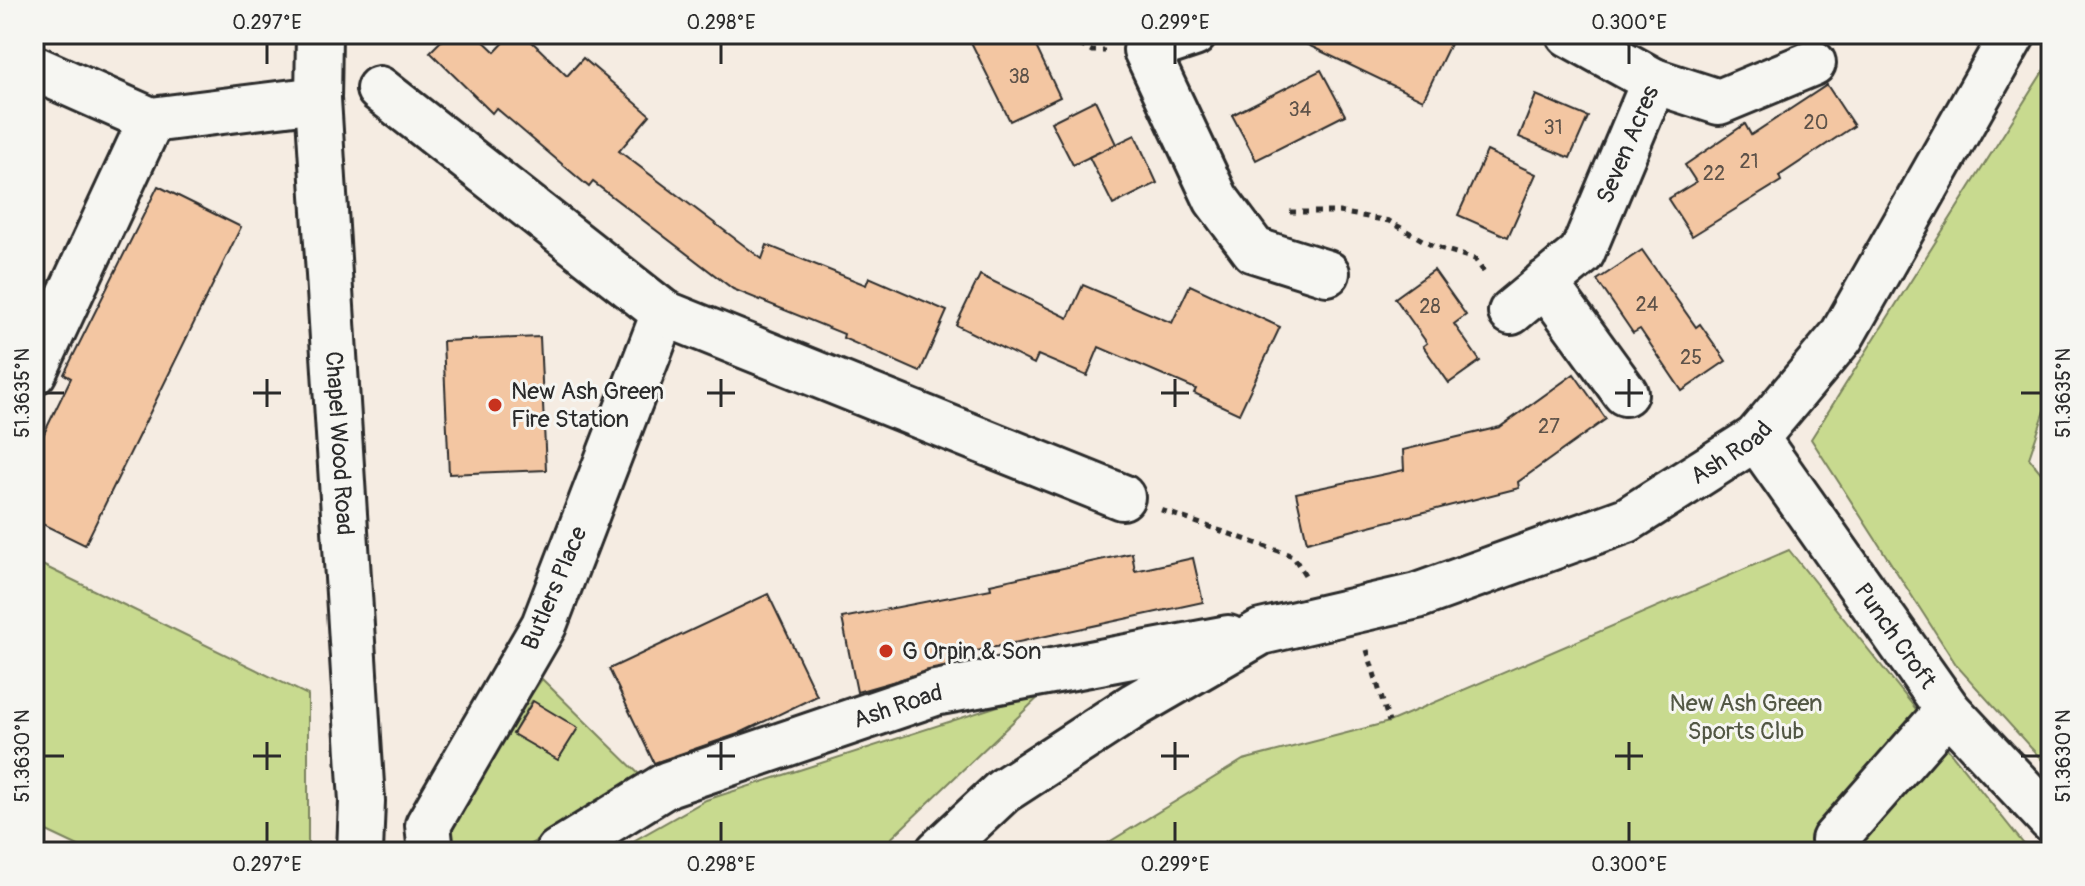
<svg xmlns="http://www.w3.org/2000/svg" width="2085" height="886" font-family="Pangolin,sans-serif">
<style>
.green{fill:#c8da8f;stroke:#7a825d;stroke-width:2;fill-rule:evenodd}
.building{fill:#f3c6a2;stroke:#2b2b2b;stroke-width:2}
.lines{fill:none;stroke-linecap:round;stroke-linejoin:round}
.minor-casing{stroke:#2b2b2b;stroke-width:50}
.path{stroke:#2b2b2b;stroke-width:5;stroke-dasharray:6 6;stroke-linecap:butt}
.minor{stroke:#f6f6f2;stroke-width:44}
.ticks{fill:none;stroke:#2b2b2b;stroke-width:3}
.poi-dot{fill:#c8321e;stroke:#f6f6f2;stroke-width:3}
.labels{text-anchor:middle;stroke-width:6;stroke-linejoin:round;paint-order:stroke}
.number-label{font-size:20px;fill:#5d5249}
.street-label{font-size:24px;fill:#2b2b2b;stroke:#f6f6f2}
.poi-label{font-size:24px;fill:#2b2b2b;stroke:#f6f6f2;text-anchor:start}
.park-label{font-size:24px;fill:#525744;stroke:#f6f6f2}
.neatline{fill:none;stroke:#2b2b2b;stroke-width:3}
.ticks-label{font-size:20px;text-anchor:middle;fill:#2b2b2b}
</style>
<rect width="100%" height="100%" fill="#f5ece2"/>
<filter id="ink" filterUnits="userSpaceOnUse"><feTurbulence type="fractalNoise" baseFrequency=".0125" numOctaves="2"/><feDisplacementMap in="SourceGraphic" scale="16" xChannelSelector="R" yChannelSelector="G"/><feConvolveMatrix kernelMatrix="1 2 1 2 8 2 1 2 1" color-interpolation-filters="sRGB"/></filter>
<g filter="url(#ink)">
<g class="green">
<path d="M2051 59V393L2029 458 2051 485V770L1957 666 1811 439Z"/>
<path d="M1789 550 2030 852H1093L1243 760 1389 722Z"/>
<path d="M34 561 308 695V852H91L34 825Z"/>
<path d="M542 679 646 781 516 852H445L440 828ZM532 701 577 728 558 760 513 734Z"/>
<path d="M1045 691 877 852H614L706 800Z"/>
</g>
<g class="building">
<path d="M448 34H476L495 52 512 34H524L567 76 583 58 650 115 619 151 762 259 767 245 866 285 869 277 947 311 920 372 843 338 844 334 733 289 593 182 589 187 496 108 492 113 430 52Z"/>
<path d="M967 34H1030L1060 97 1010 121Z"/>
<path d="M1285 34H1429L1450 44 1423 100Z"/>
<path d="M1321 70 1345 115 1256 160 1232 115Z"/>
<path d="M1827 85 1854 126 1779 176 1781 181 1692 236 1668 199 1696 182 1685 165 1745 124 1751 135Z"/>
<path d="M1536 95 1588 117 1570 158 1519 137Z"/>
<path d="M1095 100 1116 144 1073 165 1051 122Z"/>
<path d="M1135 135 1157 183 1113 205 1089 157Z"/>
<path d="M1487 151 1536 174 1508 237 1458 215Z"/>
<path d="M158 186 241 227 85 545 34 520V454L71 378 64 374Z"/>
<path d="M1642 250 1696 327 1700 324 1726 361 1682 391 1640 329 1633 333 1597 280Z"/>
<path d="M1434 270 1466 315 1454 324 1480 361 1449 383 1423 346 1427 343 1395 298Z"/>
<path d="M980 275 1068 318 1083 285 1172 323 1190 285 1280 327 1239 414 1194 393 1196 389 1099 347 1087 376 1038 355 1034 364 956 325Z"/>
<path d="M540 337 546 470 449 474 443 341Z"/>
<path d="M1574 374 1606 419 1518 482 1519 488 1307 542 1296 493 1404 470 1403 450 1500 427Z"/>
<path d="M1132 553 1135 571 1193 558 1203 602 949 657 951 665 857 692 842 618 991 589 990 584Z"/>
<path d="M768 594 817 696 738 734 654 763 609 669Z"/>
<path d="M533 701 578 728 558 760 513 734Z"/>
</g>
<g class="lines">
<defs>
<g id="minor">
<path id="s1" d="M319 34 318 99 362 801 360 852"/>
<path d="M1194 34 1146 50 1216 199 1254 250 1327 273"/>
<path d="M34 68 151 120 318 99"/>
<path d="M1654 81 1719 102 1813 63"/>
<path d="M379 89 664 313 544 625 428 825 431 852"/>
<path d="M1545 283 1625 393"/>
<path id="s2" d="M1511 312 1582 253 1654 81 1569 34"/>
<path d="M664 313 1122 497"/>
<path d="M34 372 151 120"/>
<path id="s3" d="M1756 438 1948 710 2051 820"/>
<path d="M1834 840 1948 710"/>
<path id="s4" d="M558 852 668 784 935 693 1228 638"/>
<path id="s5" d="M938 852 1003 791 1135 705 1261 632 1417 596 1627 520 1756 438 1841 337 2013 34"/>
</g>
</defs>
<use href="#minor" class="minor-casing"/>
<g class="path">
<path d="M1058 34 1092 51H1105"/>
<path d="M1290 212H1339L1389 221 1433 246 1475 259 1486 275"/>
<path d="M1161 510 1293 556 1307 578"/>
<path d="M1367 650 1389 722"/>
</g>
<use href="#minor" class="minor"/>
</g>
</g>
<path class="ticks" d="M267 44V64M721 44V64M1175 44V64M1629 44V64M267 379V407M721 379V407M1175 379V407M1629 379V407M44 393H64M253 393H281M707 393H735M1161 393H1189M1615 393H1643M2021 393H2041M267 742V770M721 742V770M1175 742V770M1629 742V770M44 756H64M253 756H281M707 756H735M1161 756H1189M1615 756H1643M2021 756H2041M267 822V842M721 822V842M1175 822V842M1629 822V842"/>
<g class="poi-dot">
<circle cx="495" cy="405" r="8"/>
<circle cx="886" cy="651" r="8"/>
</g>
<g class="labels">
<g class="number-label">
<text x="1019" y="83">38</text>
<text x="1300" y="116">34</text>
<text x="1816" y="129">20</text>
<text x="1553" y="134">31</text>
<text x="1749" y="168">21</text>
<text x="1714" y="180">22</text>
<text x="1647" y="311">24</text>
<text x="1430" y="313">28</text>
<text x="1691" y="364">25</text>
<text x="1549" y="433">27</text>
</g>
<g class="street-label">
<text dy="8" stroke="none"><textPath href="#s2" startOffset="210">Seven Acres</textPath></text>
<text dy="8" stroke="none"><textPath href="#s1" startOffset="410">Chapel Wood Road</textPath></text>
<text dy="8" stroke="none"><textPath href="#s5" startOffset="900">Ash Road</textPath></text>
<text transform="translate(554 588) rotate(-67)" y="8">Butlers Place</text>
<text dy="8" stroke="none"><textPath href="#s3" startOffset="242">Punch Croft</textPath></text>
<text dy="8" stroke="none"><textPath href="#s4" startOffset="372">Ash Road</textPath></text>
</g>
<g class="poi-label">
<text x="511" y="399">New Ash Green<tspan x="511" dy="28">Fire Station</tspan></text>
<text x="902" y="659">G Orpin &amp; Son</text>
</g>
<g class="park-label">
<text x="1746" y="711">New Ash Green<tspan x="1746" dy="28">Sports Club</tspan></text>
</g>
</g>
<rect width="2085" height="886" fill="none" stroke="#f6f6f2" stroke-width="88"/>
<rect x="44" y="44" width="1997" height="798" class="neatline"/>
<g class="ticks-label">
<text x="267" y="29">0.297°E</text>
<text x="721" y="29">0.298°E</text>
<text x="1175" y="29">0.299°E</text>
<text x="1629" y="29">0.300°E</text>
<text transform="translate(22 393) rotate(-90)" y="7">51.3635°N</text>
<text transform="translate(2063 393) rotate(-90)" y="7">51.3635°N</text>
<text transform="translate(22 756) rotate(-90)" y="7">51.3630°N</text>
<text transform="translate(2063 756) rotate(-90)" y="7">51.3630°N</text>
<text x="267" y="871">0.297°E</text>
<text x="721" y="871">0.298°E</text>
<text x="1175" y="871">0.299°E</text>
<text x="1629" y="871">0.300°E</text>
</g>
</svg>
